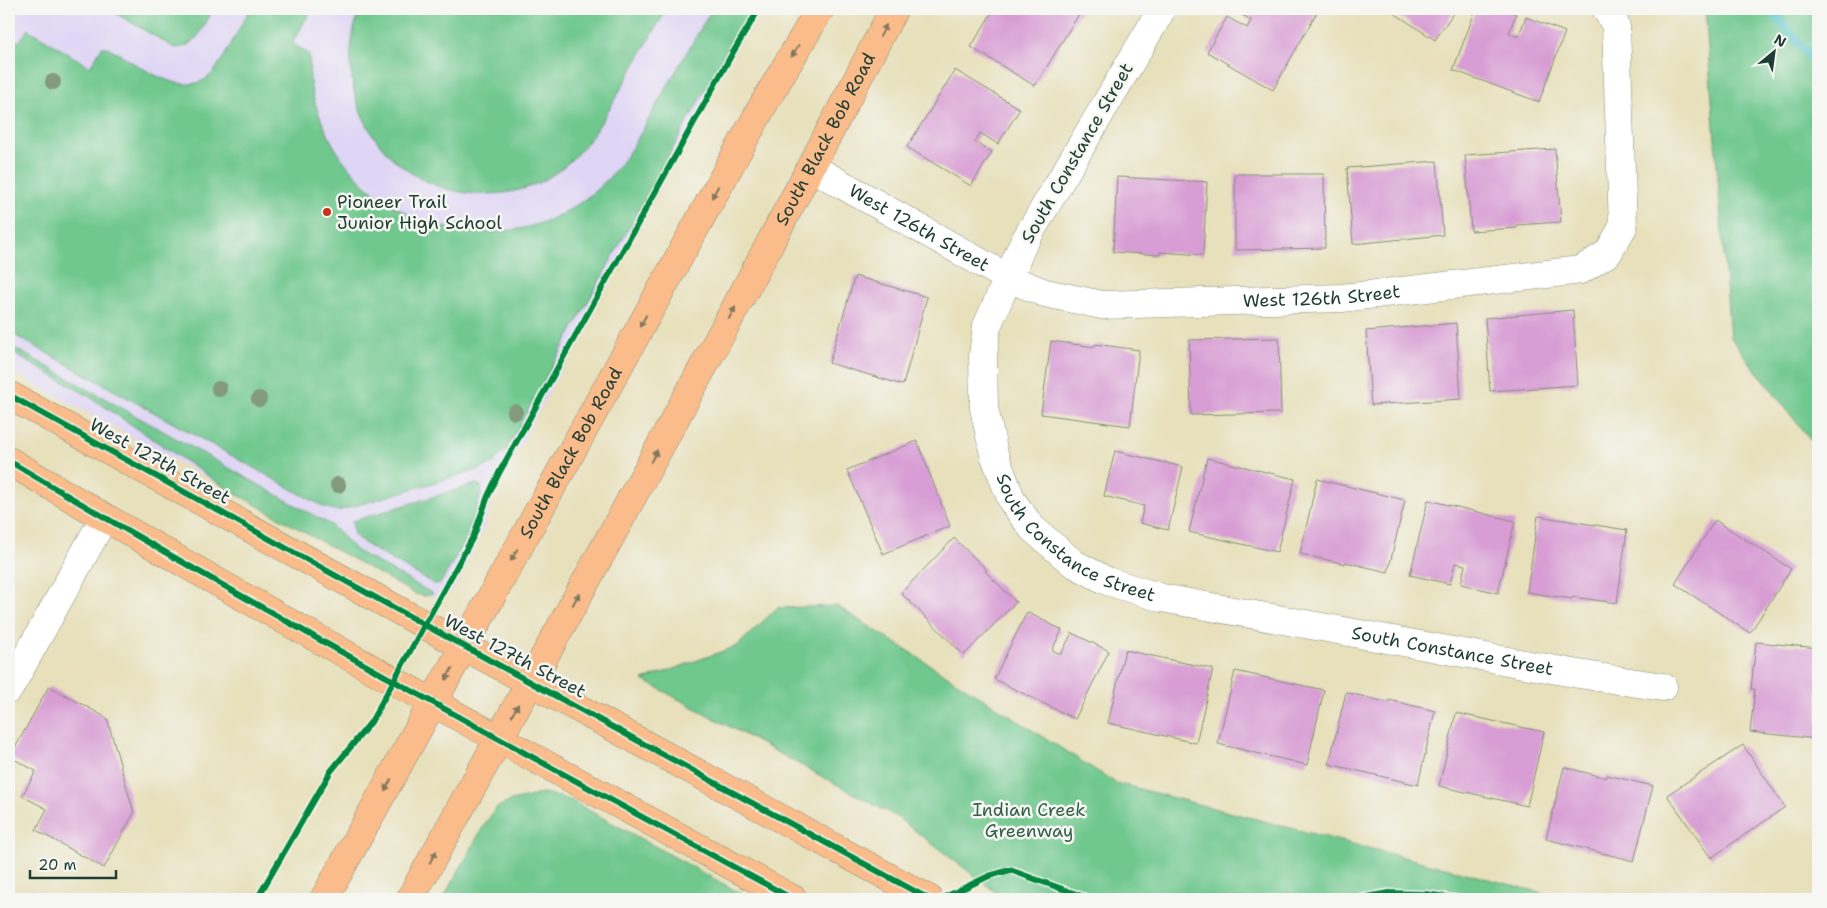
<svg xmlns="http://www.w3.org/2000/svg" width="1827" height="908" font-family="'Shantell Sans',sans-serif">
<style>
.built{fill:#dfd5f5}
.green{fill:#70c88e;stroke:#488261}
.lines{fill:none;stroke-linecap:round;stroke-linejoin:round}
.stream{stroke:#55c3cc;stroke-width:9}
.building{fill:#d89dd4}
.minor-casing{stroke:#838e78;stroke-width:29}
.major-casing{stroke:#838e78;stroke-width:29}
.minor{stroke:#fff;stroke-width:28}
.major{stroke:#fabc8b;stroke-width:28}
.cycleway-casing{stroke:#f6f6f2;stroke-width:9}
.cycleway{stroke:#00873e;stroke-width:6}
.tree{fill:#849a7d}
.oneway{fill:#82765b}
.poi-dot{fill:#c8321e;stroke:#f6f6f2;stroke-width:2}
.labels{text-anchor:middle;stroke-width:5;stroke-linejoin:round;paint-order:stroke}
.street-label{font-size:18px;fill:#1f3d34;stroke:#f6f6f2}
.poi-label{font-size:18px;fill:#1f3d34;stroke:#f6f6f2;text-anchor:start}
.park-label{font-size:18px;fill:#33604a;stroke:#f6f6f2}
</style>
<rect width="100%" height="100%" fill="#f6f6f2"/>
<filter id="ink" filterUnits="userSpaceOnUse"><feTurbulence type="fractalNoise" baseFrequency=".02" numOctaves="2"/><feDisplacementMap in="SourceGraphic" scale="10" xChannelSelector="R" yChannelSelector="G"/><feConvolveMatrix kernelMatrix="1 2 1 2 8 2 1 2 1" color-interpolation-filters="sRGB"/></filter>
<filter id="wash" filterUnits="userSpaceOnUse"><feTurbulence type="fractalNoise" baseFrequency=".0096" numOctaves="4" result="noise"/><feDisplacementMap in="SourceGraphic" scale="20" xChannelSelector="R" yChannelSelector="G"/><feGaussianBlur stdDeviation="1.12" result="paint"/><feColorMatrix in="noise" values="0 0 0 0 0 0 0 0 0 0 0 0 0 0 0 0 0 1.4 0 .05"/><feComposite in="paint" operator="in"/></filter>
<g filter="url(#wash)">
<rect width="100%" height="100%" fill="#e7e0bb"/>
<path class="built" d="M9 9H759L732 54 493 496 484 528 453 590 433 597 425 596 9 370Z"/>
<g class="green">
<path d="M108 9H214C203 26 198 47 175 48Z"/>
<path d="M250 9H312L292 43 309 54C310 65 309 77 311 88 316 111 329 141 343 160 400 236 509 257 585 199 622 172 639 136 661 97 678 68 695 38 712 9H752L726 52 506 450 492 464 480 469 338 511 324 507 9 332V36L19 42 28 29 90 67 102 47H108C136 63 189 107 216 69 229 50 239 28 250 9Z"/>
<path d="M360 9H667C652 34 638 59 623 85 604 118 587 151 554 174 534 188 511 194 486 194 388 195 326 99 360 9Z"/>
<path d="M1705 9H1818V450L1730 337Z"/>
<path d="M9 345 331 525 357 551 433 594 425 596 415 594 226 488 87 395 9 351Z"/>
<path d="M476 484 481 486 482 491 468 536 440 584H434L368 546 354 535 352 521Z"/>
<path d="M837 606 1116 783 1566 899H1005L897 817 643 680 737 646 777 608Z"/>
<path d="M545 793 570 800 751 899H443L483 827 496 808 511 801Z"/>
</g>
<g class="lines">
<path class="stream" d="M1770 9 1818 66"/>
</g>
<g id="blocks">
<g class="building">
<path d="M994 9H1082L1035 86 971 47Z"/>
<path d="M1231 9H1312L1317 12 1273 90 1207 52 1227 17 1247 28 1251 20Z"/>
<path d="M1388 9H1456L1435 40Z"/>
<path d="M1476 9H1503L1516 14 1509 33 1518 37 1526 17 1565 32 1539 102 1453 70Z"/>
<path d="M955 70 1020 109 998 144 980 133 975 142 992 152 971 186 907 147Z"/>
<path d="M1555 149 1561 222 1516 225 1517 228 1471 231 1465 155Z"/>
<path d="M1437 161 1443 235 1353 244 1347 168Z"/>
<path d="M1235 174H1324L1325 248 1235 250Z"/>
<path d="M1117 177 1207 182 1203 255 1160 252V255L1113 252Z"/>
<path d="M855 276 927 297 903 385 829 363Z"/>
<path d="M1573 310 1578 385 1490 391 1485 318Z"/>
<path d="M1456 323 1461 399 1371 405 1366 331Z"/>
<path d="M1279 338 1281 413 1191 415 1189 340Z"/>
<path d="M1051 341 1095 347V344L1139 350 1130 426 1041 414Z"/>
<path d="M917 441 950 526 883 554 847 470Z"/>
<path d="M1115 451 1183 467 1168 530 1140 523 1144 506 1104 496Z"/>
<path d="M1207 458 1295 479 1277 552 1189 532Z"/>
<path d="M1317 479 1405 500 1388 572 1345 562V564L1300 554Z"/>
<path d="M1428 500 1515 521 1498 593 1461 584 1465 565 1455 563 1450 584 1410 575Z"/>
<path d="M1538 516 1627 530 1617 603 1573 597 1572 599 1527 592Z"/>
<path d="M1715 520 1791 569 1750 633 1675 584Z"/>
<path d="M954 538 987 570 985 571 1016 602 964 655 901 593Z"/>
<path d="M1027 612 1062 630 1052 650 1061 654 1072 633 1109 651 1075 719 994 679Z"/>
<path d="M1756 642 1818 648V739L1750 732 1755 689H1751Z"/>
<path d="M1125 650 1213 669 1196 743 1108 723Z"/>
<path d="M1235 671 1324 690 1307 765 1218 744Z"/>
<path d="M49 686 107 718 134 813 104 868 36 830 47 809 22 796 36 771 10 757Z"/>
<path d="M1346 692 1389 703V700L1435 711 1418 785 1329 764Z"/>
<path d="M1456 713 1544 732 1527 806 1439 786Z"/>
<path d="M1743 745 1785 807 1711 858 1667 795Z"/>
<path d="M1564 767 1606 778 1607 775 1653 786 1634 861 1546 839Z"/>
</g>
</g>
</g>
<g filter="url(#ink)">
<use href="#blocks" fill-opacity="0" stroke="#838e78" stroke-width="1"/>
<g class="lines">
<defs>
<g id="minor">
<path id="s1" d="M1162 9 1023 244 987 326 983 355 984 408 994 454 1012 501 1032 528 1073 563 1107 581 1162 598 1579 674 1663 687"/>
<path id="s2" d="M811 167 1008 278 1045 293 1102 305 1342 298 1581 270 1608 253 1623 227 1616 26 1606 9"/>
<path d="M9 689 104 518"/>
</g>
<g id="major">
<path d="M9 395 425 625 929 899"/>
<path d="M9 461C266 614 530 756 793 899"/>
<path id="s3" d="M324 899 766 100 820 9"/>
<path id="s4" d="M410 899C574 604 738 308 894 9"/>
</g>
</defs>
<use href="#minor" class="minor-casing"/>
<use href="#major" class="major-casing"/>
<use href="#minor" class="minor"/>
<use href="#major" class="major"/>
<defs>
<g id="cycleway">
<path d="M9 395 425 625 929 899"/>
<path d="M9 461C266 614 530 756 793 899"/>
<path d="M257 899 331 771 371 722 474 535 488 496 499 473 732 54 759 9"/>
<path d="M941 899 989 876 1010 870 1090 899"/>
<path d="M1356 899 1388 893 1426 894 1460 899"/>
</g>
</defs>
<use href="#cycleway" class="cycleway-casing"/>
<use href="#cycleway" class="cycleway"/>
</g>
<g class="tree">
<circle cx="53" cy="82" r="8"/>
<circle cx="219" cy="389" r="8"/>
<circle cx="259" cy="399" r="8"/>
<circle cx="515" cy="412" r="8"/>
<circle cx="338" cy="485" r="8"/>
</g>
<defs><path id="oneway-solid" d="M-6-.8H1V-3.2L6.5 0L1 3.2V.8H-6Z" transform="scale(1.25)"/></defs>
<g class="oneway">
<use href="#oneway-solid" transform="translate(883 31) rotate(-62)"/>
<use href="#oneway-solid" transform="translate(795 51) rotate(121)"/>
<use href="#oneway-solid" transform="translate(715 192) rotate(119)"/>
<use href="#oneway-solid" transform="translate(732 313) rotate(-61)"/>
<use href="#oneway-solid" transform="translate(643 321) rotate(119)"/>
<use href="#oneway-solid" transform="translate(654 456) rotate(-61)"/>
<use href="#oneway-solid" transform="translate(514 555) rotate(119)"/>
<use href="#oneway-solid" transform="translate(576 599) rotate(-61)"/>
<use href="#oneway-solid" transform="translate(449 674) rotate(119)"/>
<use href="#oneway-solid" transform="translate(515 710) rotate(-61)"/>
<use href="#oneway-solid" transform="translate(388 785) rotate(119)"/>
<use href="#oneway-solid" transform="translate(433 857) rotate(-61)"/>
</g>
</g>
<circle class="poi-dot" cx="327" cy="212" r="5"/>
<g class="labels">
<g class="street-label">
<text dy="6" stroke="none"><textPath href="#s4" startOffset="866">South Black Bob Road</textPath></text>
<text transform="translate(1077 153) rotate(-60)" y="6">South Constance Street</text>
<text dy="6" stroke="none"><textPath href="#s2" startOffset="124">West 126th Street</textPath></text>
<text dy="6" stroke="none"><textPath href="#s2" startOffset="544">West 126th Street</textPath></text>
<text dy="6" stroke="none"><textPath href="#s3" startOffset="510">South Black Bob Road</textPath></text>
<text transform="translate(160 461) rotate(29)" y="6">West 127th Street</text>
<text dy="6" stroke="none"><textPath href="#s1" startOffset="616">South Constance Street</textPath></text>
<text dy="6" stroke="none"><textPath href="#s1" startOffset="1021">South Constance Street</textPath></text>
<text transform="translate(515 656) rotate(28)" y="6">West 127th Street</text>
</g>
<g class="poi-label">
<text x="337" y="208">Pioneer Trail<tspan x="337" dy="21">Junior High School</tspan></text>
</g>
<g class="park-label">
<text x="1029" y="816">Indian Creek<tspan x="1029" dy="21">Greenway</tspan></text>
</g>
</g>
<rect width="1827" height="908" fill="none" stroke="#f6f6f2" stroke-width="30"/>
<g transform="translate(1774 52) rotate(29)" stroke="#f6f6f2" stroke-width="4" paint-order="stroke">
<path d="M0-4L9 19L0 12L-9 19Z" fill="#1f3d34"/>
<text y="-8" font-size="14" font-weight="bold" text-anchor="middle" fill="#1f3d34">N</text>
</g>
<path d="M30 870v8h86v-8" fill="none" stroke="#1f3d34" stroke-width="2.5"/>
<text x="38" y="870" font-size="15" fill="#1f3d34" stroke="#f6f6f2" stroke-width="4" paint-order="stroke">20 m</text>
</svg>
